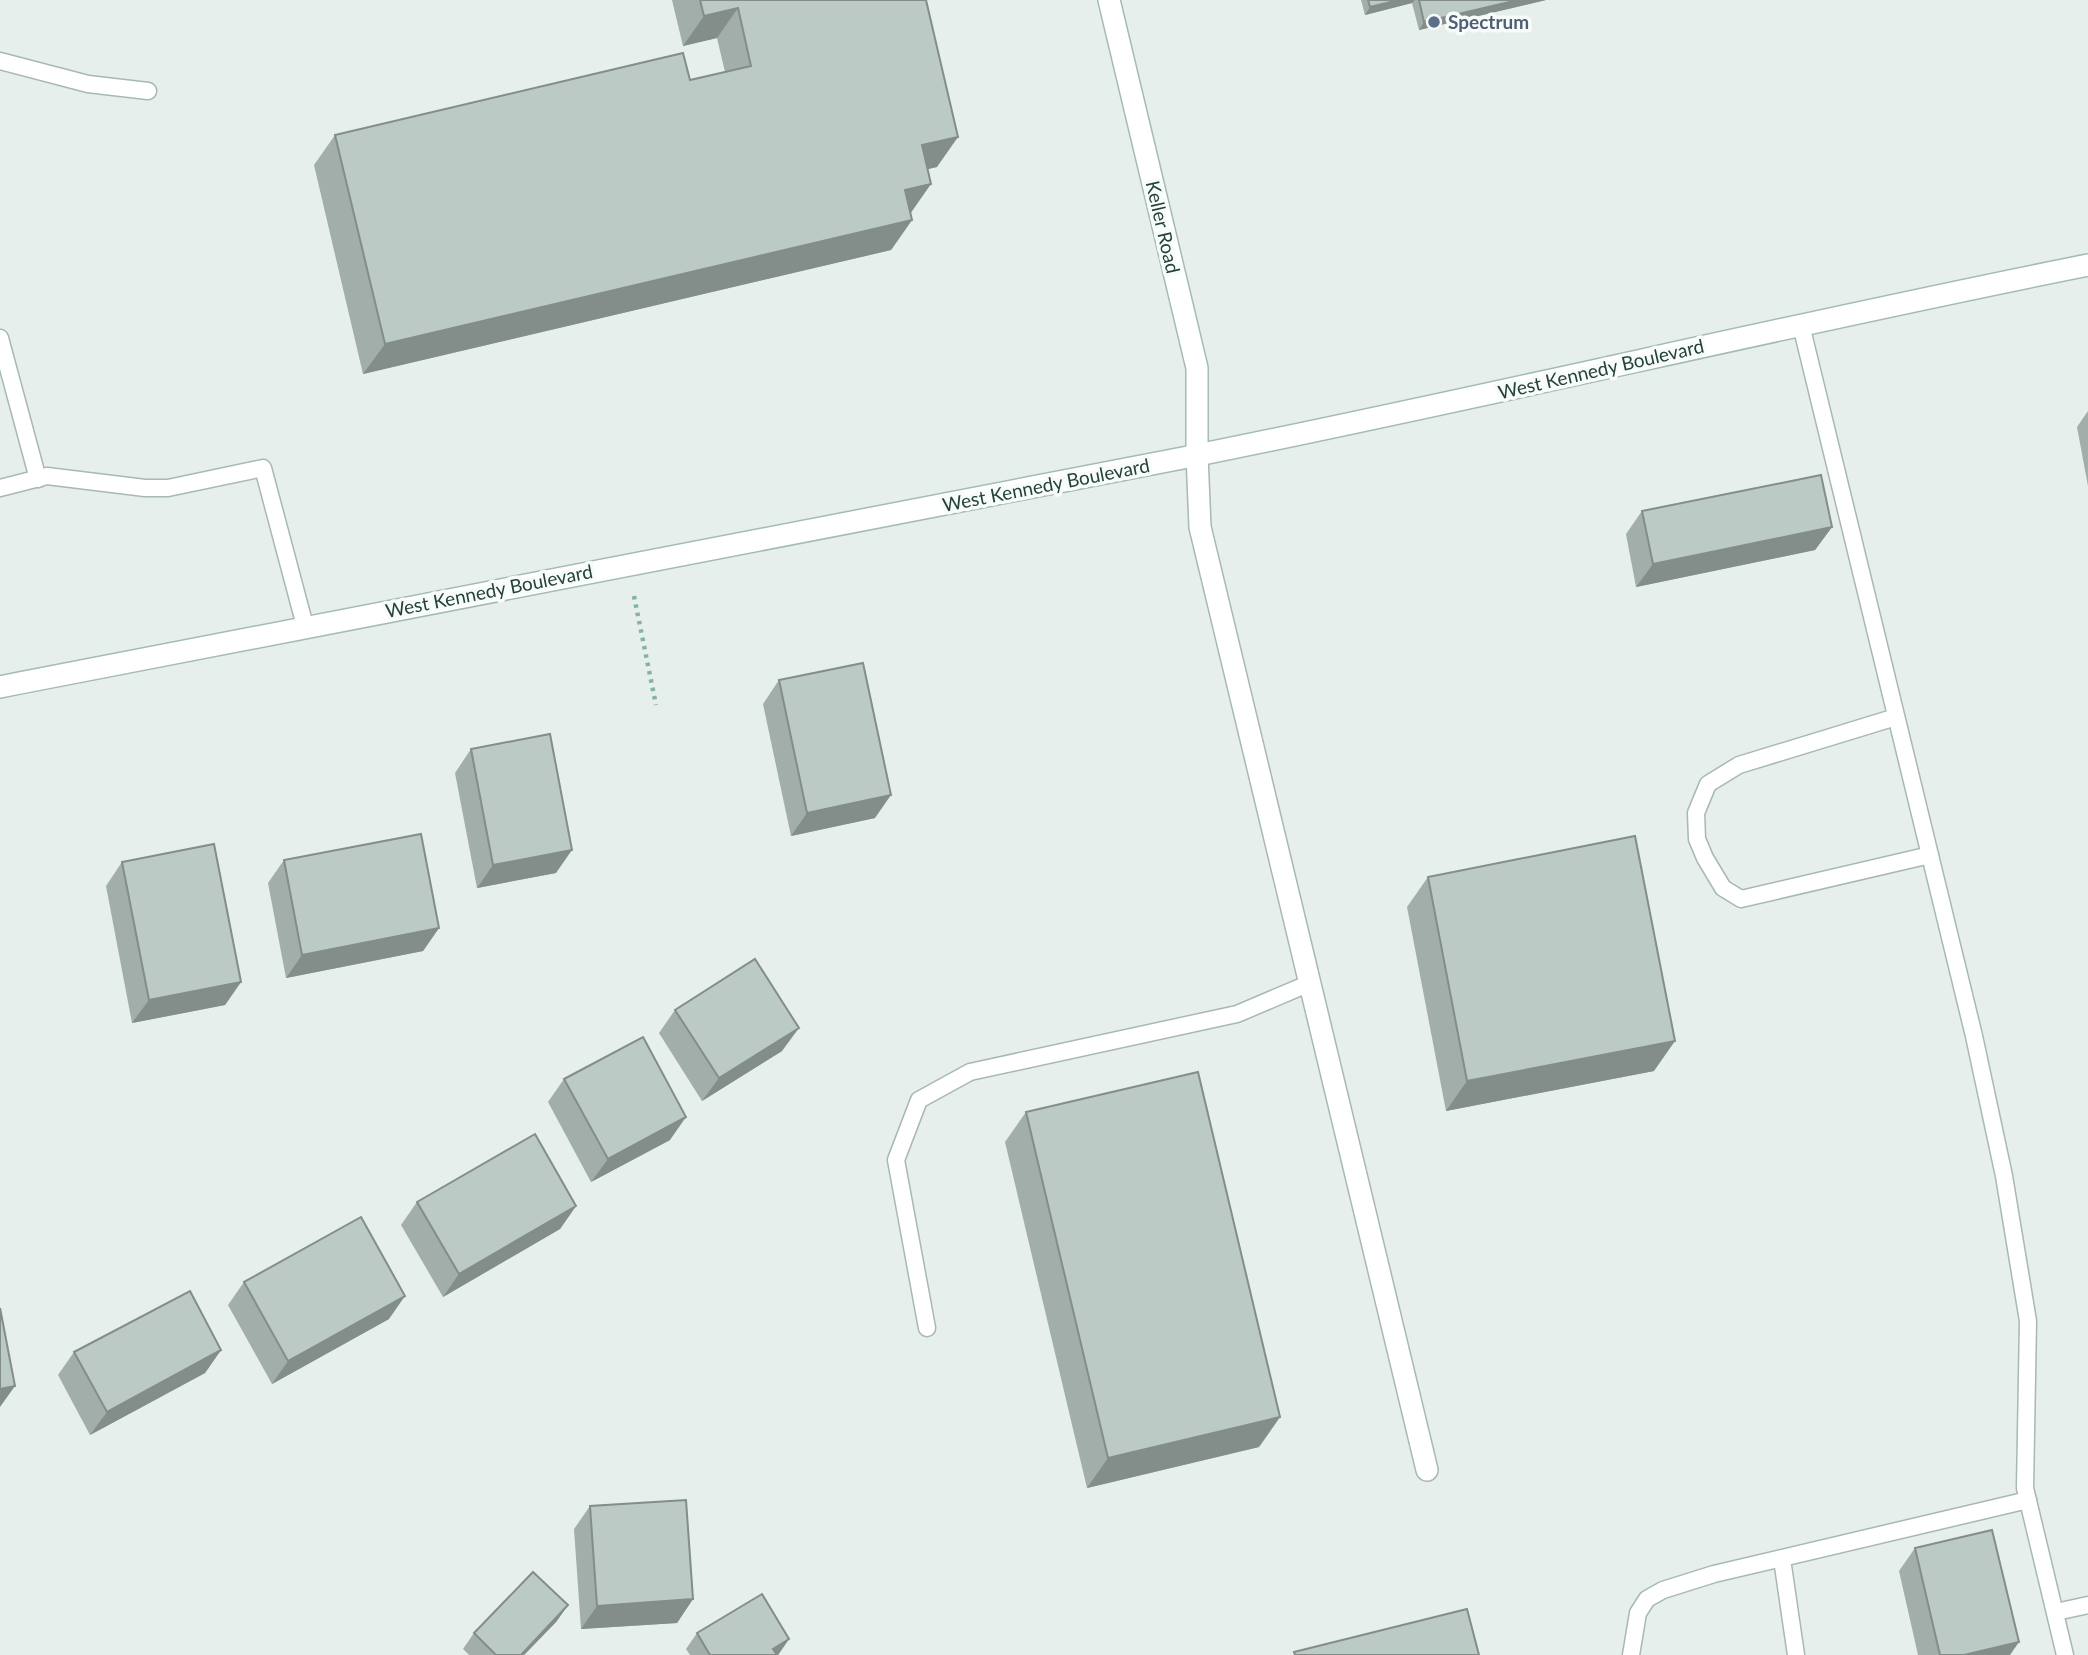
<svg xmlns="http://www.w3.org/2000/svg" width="2088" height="1655" font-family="Lato,sans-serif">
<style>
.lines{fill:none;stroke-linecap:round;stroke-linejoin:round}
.lane-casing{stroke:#a8b8b2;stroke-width:19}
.street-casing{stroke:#a8b8b2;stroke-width:24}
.secondary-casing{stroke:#a4bbb3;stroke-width:24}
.path{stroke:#86b3a5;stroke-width:4.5;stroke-dasharray:3.5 5;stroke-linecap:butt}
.lane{stroke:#fff;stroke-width:16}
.street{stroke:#fff;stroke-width:21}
.secondary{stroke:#fff;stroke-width:21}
.wall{fill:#a1aea9}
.shaded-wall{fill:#838d89}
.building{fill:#bbcac4;stroke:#838d89;stroke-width:2}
.service-dot{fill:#5c6f8a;stroke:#f7fbf9;stroke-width:2.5}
.labels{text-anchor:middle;stroke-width:7;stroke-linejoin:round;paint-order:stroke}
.service-label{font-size:19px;font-weight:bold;fill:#4e5e75;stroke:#f7fbf9;text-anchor:start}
.street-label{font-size:19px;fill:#24423a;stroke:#f7fbf9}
</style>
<rect width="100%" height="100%" fill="#e6efeb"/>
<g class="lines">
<defs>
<g id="lane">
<path d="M0 61 88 84 148 91"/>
<path d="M1801 325 1974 1036 2004 1176 2028 1321 2025 1488 2065 1655"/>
<path d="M0 338 38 479"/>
<path d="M0 488 47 476 145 488H168L263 468 305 626"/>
<path d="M1896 717 1739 765 1708 784 1696 813 1697 839 1705 858 1723 888 1741 899 1930 855"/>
<path d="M927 1328 896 1160 919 1100 970 1072 1237 1014 1310 983"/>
<path d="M1782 1559 1796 1655"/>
<path d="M2056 1612 2088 1605"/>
<path d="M1631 1655 1638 1613 1647 1599 1663 1590 1714 1574 2028 1500"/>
</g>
<path id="street" d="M1197 455 1200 527 1427 1470"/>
<g id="secondary">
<path d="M1109 0 1197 368V455"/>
<path d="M0 687C395 607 792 537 1188 457 1488 397 1787 325 2088 265"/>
</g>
</defs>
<use href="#lane" class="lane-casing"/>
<use href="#street" class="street-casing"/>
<use href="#secondary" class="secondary-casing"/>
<path class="path" d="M634 596 656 705"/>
<use href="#lane" class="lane"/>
<use href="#street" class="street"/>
<use href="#secondary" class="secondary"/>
</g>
<g class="wall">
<path d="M672 0H926L937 167 928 169 911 213 912 220 891 250 363 374 314 165 335 135 690 80 725 72 717 38 683 46Z"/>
<path d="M1361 0H1546L1419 30 1412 3 1365 15Z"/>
<path d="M2088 411V486L2077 427Z"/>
<path d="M1642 511 1832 527 1815 550 1636 587 1626 534Z"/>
<path d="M779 680 875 818 791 836 763 704Z"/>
<path d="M471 749 556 873 477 888 455 773Z"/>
<path d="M284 860 439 928 423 951 286 978 268 883Z"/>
<path d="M122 862 241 982 225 1005 132 1023 106 886Z"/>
<path d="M1428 877 1654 1071 1446 1111 1407 907Z"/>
<path d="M675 1010 782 1051 702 1101 659 1033Z"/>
<path d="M564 1079 670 1140 591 1182 548 1102Z"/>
<path d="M1026 1112 1280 1417 1259 1447 1087 1488 1005 1142Z"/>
<path d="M417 1202 576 1206 560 1229 443 1297 401 1225Z"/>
<path d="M244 1282 389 1319 272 1384 228 1305Z"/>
<path d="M221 1350 205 1373 90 1435 58 1375 74 1352Z"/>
<path d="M590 1506 693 1599 677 1623 581 1629 574 1529Z"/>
<path d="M1915 1548 2010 1655H1918L1899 1571Z"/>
<path d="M557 1621 524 1655H469L463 1649 474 1633Z"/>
<path d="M697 1633 789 1639 778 1655H690L686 1649Z"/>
</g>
<g class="shaded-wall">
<path d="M1399 0H1415L1412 3 1365 15 1370 7Z"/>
<path d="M1518 0H1546L1419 30 1424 22Z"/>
<path d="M738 8 717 38 683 46 704 16Z"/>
<path d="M958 137 937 167 901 175 922 145Z"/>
<path d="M931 184 910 214 905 190Z"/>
<path d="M912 220 891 250 363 374 385 344Z"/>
<path d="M1832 527 1815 550 1636 587 1653 564Z"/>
<path d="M891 795 875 818 791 836 807 813Z"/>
<path d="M572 850 556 873 477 888 493 865Z"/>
<path d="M439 928 423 951 286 978 302 955Z"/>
<path d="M241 982 225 1005 132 1023 149 1000Z"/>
<path d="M799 1028 782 1051 702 1101 719 1078Z"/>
<path d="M1675 1041 1654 1071 1446 1111 1467 1081Z"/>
<path d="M686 1117 670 1140 591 1182 608 1159Z"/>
<path d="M576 1206 560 1229 443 1297 459 1274Z"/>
<path d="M405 1296 389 1319 272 1384 288 1361Z"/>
<path d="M221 1350 205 1373 90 1435 107 1412Z"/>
<path d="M15 1386 0 1407V1389Z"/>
<path d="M1280 1417 1259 1447 1087 1488 1108 1458Z"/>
<path d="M693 1599 677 1623 581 1629 597 1606Z"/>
<path d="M568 1605 557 1621 524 1655H521Z"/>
<path d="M789 1639 778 1655H769L773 1649Z"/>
<path d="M2019 1642 2010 1655H1964Z"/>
</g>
<g class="building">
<path d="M700 0H926L958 137 922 145 931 184 905 190 912 220 385 344 335 135 683 53 690 80 751 66 738 8 704 16Z"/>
<path d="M1368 0H1399L1370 7Z"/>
<path d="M1419 0H1518L1424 22Z"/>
<path d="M1821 475 1832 527 1653 564 1642 511Z"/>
<path d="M863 663 891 795 807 813 779 680Z"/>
<path d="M550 734 572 850 493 865 471 749Z"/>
<path d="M421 834 439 928 302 955 284 860Z"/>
<path d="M1635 836 1675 1041 1467 1081 1428 877Z"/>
<path d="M214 844 241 982 149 1000 122 862Z"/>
<path d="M755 959 799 1028 719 1078 675 1010Z"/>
<path d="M643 1037 686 1117 608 1159 564 1079Z"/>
<path d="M1198 1072 1280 1417 1108 1458 1026 1112Z"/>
<path d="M535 1134 576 1206 459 1274 417 1202Z"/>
<path d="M361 1217 405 1296 288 1361 244 1282Z"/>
<path d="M190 1291 221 1350 107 1412 74 1352Z"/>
<path d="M0 1308 15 1386 0 1389Z"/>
<path d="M686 1500 693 1599 597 1606 590 1506Z"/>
<path d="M1992 1530 2019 1642 1964 1655H1940L1915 1548Z"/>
<path d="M533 1572 568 1605 521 1655H496L474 1633Z"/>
<path d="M762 1594 789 1639 773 1649 777 1655H710L697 1633Z"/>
<path d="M1467 1609 1479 1655H1295L1294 1652Z"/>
</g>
<circle class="service-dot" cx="1434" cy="22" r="7"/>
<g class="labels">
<g class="service-label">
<text x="1448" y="29">Spectrum</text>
</g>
<g class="street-label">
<text transform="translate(1163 227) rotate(77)" y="7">Keller Road</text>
<text transform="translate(1601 369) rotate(-13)" y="7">West Kennedy Boulevard</text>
<text transform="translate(1046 485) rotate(-11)" y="7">West Kennedy Boulevard</text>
<text transform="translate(489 591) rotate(-11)" y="7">West Kennedy Boulevard</text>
</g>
</g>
</svg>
